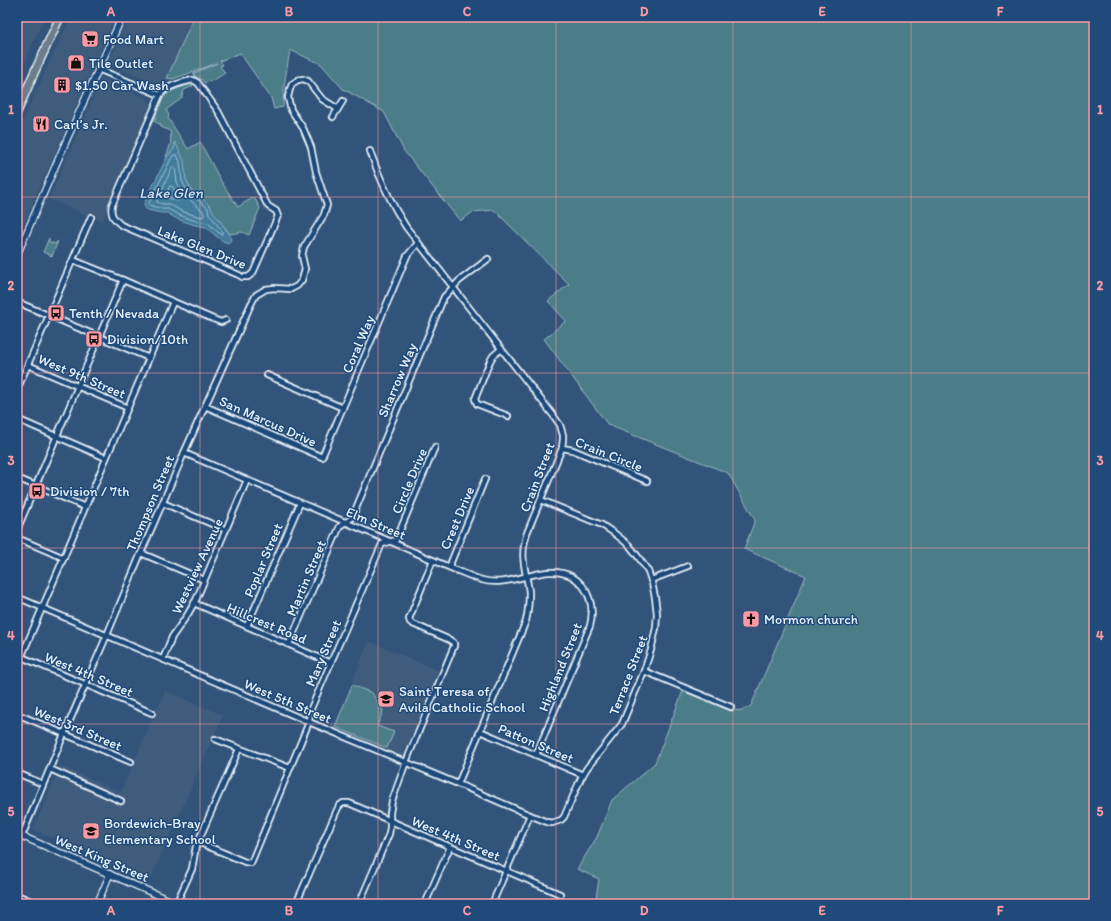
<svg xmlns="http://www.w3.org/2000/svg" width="1111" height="921" font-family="Itim,sans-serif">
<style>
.built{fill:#3f5c7c}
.green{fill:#4c7d88;stroke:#9ab7c0}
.water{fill:#427b9c;stroke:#84aac1}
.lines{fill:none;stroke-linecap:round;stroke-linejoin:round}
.shore{stroke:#a6c2d3;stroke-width:1}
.minor-casing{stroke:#e8f1f8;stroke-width:8}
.tertiary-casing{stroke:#e8f1f8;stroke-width:8}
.primary-casing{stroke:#e8f1f8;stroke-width:10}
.minor{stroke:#1f4a7a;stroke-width:4.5}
.tertiary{stroke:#1f4a7a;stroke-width:5.5}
.primary{stroke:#6c7d8b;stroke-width:7}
.grid{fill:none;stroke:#ff9aa2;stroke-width:1;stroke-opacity:0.55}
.labels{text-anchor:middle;stroke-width:3;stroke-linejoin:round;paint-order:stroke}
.poi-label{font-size:14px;fill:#e8f1f8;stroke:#1f4a7a;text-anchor:start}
.street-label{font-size:14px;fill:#e8f1f8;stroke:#1f4a7a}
.water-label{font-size:15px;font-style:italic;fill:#cfdfea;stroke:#1f4a7a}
.neatline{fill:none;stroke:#ff9aa2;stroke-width:1.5}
.grid-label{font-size:13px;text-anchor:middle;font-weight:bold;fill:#ff9aa2}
</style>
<rect width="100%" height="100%" fill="#32547b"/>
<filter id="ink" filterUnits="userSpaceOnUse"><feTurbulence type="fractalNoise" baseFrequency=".025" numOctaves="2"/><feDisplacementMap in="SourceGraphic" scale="8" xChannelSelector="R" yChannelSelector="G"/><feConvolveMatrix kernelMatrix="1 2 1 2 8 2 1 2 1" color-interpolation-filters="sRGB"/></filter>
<g filter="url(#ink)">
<g class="built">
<path d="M17 17H44L17 80Z"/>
<path d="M71 17H115L22 227 17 225V133Z"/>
<path d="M128 17H194L167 78 163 84 157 85 152 83 108 65Z"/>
<path d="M102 78 144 97 148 100 151 109 102 222 49 199Z"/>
<path d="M369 641 439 671 403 756 334 727Z"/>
<path d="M165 691 223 715 150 881 82 852 74 847 33 830 60 766 121 792Z"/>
</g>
<g class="green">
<path d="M194 17H1094V904H595L599 879 577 869 597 837 612 800 655 763 683 691 731 711 742 710 751 706 806 576 744 549 755 520 728 473 608 425 544 339 566 321 548 301 569 284 494 210 473 212 460 221 404 151 384 112 343 89 321 64 290 50 284 86 283 107 274 109 271 98 240 53 220 61 223 65 220 66 225 73 214 80 208 81 205 83 202 80 194 75V73L217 63 173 79 167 78Z"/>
<path d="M189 84 193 86 184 90 183 93 184 94 182 95V98L166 110 169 115 168 118 188 149 200 142 221 181 238 207 254 197 260 208 249 235 242 232 230 234 200 196 191 190 186 180 184 161 175 142 174 149 167 157 166 156C170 148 172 141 170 131L161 127V125L154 121C156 114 161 101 166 95 171 90 182 87 189 84Z"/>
<path d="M49 238V242L55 244 58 241 52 256 43 252Z"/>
<path d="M352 685 372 693 383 711 377 726 394 732 387 748 335 727Z"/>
</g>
<path class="water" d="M175 142 184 161 186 180 191 190 200 196 211 207 213 212 230 235 231 240 228 243 223 241 216 236 206 227 195 225 177 219 167 213H161L148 210 145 208 144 204 167 157 174 149Z"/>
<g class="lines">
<g class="shore">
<path d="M174 155H177L180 162 182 181 188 192 208 208 209 214 222 231V234L219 233 208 223 196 221 179 215 168 209H162L149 205V203L171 159Z"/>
<path d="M173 167 175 168 177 182 183 194 203 211 204 215 203 217 197 216 181 211 169 204H162L157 202V200Z"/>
<path d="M171 186 173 187 179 198 178 201 166 197 169 187Z"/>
</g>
<defs>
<g id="minor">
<path d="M98 69 160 95"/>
<path d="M193 80 198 83 218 111 268 206 276 211 278 216 253 273 248 277H242L239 275 121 225C113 218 110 215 112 205L160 95C165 87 183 82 193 80Z"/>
<path d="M333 117 343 101"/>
<path d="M370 151C380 180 390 202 406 227L553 415 560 425 563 435V439L562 448 527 533C519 558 526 569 529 592 529 602 528 612 526 621L458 784"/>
<path d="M73 260 123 280 213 319 221 322 226 320"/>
<path d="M17 302 149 358"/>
<path d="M501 349 493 356 490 361 475 399 477 404 508 416"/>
<path d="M28 365 128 408"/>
<path d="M267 375 343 408"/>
<path d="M17 390 91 217"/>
<path d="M205 406 322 457 407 256 418 243"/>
<path d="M17 419 106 458"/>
<path d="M562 448 573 450 647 481"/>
<path d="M184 453C247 480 310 507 373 534 399 545 425 557 451 568 461 572 472 577 482 580 511 589 544 562 571 576 589 586 595 607 590 626L536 755"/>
<path d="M17 478 85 507"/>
<path d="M163 503 226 530"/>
<path d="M17 530 123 280"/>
<path d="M17 538 64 558"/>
<path d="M141 553 204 580"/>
<path d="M449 567 485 479"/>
<path d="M651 580 688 566"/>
<path d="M17 597 309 722 458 784 530 815 547 822 552 823 561 820 564 817 581 778 587 768 622 724 644 671 651 650 656 628 657 614 655 597 652 583 648 571 639 558 629 545 614 533 602 525 541 500"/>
<path d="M194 603 331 663"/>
<path d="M247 626 300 503"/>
<path d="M289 644 340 526 352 518 444 297 459 281 488 259"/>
<path d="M17 655 152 713"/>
<path d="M163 659 172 637 188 614 196 600 247 480"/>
<path d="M17 667 173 302"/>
<path d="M644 671 731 707"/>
<path d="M17 714 131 762"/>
<path d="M480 731 583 775"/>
<path d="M215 739 290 768"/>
<path d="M50 769 121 801"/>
<path d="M17 773 43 784"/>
<path d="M22 836 64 734 107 635 141 553 179 465 184 453 251 304 256 295 266 289 274 288 291 289 297 286 302 280 305 269 302 256 304 247 324 215 327 205 316 172 311 147 303 128 291 110 289 102 288 97 290 89 292 84 298 80 303 79 308 81 322 99 338 109"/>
<path d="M198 842 245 862 251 863 309 722 310 711 382 544 396 540 435 447"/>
<path d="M17 895 38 904"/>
<path d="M176 904 192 869 196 846 239 749"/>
<path d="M296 904 337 810 339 806 343 803H349L560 894"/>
<path d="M359 904 389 834 390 827V813L392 801 406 762 454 646V643L450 640 413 624 410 622 409 619 433 560"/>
<path d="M425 904 450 847"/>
<path d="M492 904 530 815"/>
</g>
<g id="tertiary">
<path d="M17 255 67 139 122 17"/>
<path d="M17 834 178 904"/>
<path d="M97 904 110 874"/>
</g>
<path id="primary" d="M17 112 34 73 60 17"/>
</defs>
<use href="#minor" class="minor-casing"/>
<use href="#tertiary" class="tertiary-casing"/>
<use href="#primary" class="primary-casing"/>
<use href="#minor" class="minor"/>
<use href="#tertiary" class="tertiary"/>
<use href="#primary" class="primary"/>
</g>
</g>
<path class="grid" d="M200 17V904M378 17V904M556 17V904M733 17V904M911 17V904M17 197H1094M17 373H1094M17 548H1094M17 724H1094"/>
<defs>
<symbol id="supermarket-square" viewBox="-11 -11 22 22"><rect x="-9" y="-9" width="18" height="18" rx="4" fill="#ff9aa2" stroke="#1f4a7a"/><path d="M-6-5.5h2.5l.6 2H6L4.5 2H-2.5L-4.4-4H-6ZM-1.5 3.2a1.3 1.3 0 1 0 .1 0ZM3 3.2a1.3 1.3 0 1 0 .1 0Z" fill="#111"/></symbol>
<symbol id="shop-square" viewBox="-11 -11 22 22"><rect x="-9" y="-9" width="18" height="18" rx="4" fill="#ff9aa2" stroke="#1f4a7a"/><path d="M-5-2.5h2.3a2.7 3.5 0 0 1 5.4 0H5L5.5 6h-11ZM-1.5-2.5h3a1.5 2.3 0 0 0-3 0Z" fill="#111"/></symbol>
<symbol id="building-square" viewBox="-11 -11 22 22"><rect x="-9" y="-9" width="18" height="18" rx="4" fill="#ff9aa2" stroke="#1f4a7a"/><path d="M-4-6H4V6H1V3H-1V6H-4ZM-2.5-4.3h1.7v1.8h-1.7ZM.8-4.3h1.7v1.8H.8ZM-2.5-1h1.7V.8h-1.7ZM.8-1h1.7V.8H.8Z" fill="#111"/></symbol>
<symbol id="restaurant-square" viewBox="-11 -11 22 22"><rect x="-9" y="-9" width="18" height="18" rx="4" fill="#ff9aa2" stroke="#1f4a7a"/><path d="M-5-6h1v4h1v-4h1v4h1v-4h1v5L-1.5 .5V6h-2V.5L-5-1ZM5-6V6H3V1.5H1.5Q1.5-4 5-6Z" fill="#111"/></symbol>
<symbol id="bus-square" viewBox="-11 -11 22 22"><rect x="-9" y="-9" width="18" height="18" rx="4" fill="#ff9aa2" stroke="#1f4a7a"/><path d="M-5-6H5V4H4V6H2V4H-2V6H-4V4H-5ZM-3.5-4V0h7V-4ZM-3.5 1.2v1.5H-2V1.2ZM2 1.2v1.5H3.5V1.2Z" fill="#111"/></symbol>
<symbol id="church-square" viewBox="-11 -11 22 22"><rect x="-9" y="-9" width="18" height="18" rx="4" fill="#ff9aa2" stroke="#1f4a7a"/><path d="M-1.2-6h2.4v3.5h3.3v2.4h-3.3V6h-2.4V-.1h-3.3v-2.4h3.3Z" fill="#111"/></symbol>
<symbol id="school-square" viewBox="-11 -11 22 22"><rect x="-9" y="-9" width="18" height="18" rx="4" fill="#ff9aa2" stroke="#1f4a7a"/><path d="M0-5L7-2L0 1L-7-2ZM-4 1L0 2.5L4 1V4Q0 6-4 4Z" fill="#111"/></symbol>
</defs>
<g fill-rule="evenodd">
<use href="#supermarket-square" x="80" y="29" width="20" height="20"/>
<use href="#shop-square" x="66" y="53" width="20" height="20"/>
<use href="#building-square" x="52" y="75" width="20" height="20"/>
<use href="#restaurant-square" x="31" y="114" width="20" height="20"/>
<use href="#bus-square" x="46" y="303" width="20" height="20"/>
<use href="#bus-square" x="84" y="329" width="20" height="20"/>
<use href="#bus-square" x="27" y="481" width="20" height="20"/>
<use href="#church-square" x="741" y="609" width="20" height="20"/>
<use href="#school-square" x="376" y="689" width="20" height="20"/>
<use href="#school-square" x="81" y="821" width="20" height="20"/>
</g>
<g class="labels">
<g class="poi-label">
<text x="103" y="44">Food Mart</text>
<text x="89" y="68">Tile Outlet</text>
<text x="75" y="90">$1.50 Car Wash</text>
<text x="54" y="129">Carl’s Jr.</text>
<text x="69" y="318">Tenth / Nevada</text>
<text x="107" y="344">Division/10th</text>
<text x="50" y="496">Division / 7th</text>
<text x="764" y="624">Mormon church</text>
<text x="399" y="696">Saint Teresa of<tspan x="399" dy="16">Avila Catholic School</tspan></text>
<text x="104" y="828">Bordewich-Bray<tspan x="104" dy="16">Elementary School</tspan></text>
</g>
<g class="street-label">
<text transform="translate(202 247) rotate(22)" y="5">Lake Glen Drive</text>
<text transform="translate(358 344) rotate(-67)" y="5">Coral Way</text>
<text transform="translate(82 376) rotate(23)" y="5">West 9th Street</text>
<text transform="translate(397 380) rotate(-67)" y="5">Sharrow Way</text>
<text transform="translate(268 421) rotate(24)" y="5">San Marcus Drive</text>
<text transform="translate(609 454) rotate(22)" y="5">Crain Circle</text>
<text transform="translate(537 477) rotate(-69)" y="5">Crain Street</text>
<text transform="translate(409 481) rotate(-67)" y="5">Circle Drive</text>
<text transform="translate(150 503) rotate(-67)" y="5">Thompson Street</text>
<text transform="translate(457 518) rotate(-67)" y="5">Crest Drive</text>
<text transform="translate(376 523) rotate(23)" y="5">Elm Street</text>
<text transform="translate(263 560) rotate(-67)" y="5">Poplar Street</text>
<text transform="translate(197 566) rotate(-65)" y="5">Westview Avenue</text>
<text transform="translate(306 578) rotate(-67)" y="5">Martin Street</text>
<text transform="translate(267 623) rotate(23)" y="5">Hillcrest Road</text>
<text transform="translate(323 653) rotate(-67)" y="5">Mary Street</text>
<text transform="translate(560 667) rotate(-68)" y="5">Highland Street</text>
<text transform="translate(89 674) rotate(23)" y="5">West 4th Street</text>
<text transform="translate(628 675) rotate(-69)" y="5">Terrace Street</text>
<text transform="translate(288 701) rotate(23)" y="5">West 5th Street</text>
<text transform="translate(78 728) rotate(23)" y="5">West 3rd Street</text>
<text transform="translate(536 743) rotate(23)" y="5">Patton Street</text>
<text transform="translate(456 838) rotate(23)" y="5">West 4th Street</text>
<text transform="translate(102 858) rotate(23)" y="5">West King Street</text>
</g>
<g class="water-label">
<text x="171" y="198">Lake Glen</text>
</g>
</g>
<rect width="1111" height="921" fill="none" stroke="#1f4a7a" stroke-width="44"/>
<rect x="22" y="22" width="1067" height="877" class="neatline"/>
<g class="grid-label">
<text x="111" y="16">A</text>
<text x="289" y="16">B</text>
<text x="467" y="16">C</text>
<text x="644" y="16">D</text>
<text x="822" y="16">E</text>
<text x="1000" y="16">F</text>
<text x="11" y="114">1</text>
<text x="1100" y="114">1</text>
<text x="11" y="290">2</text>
<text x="1100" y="290">2</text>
<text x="11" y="465">3</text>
<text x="1100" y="465">3</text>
<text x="11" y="640">4</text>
<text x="1100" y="640">4</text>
<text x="11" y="816">5</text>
<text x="1100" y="816">5</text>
<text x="111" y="915">A</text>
<text x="289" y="915">B</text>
<text x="467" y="915">C</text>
<text x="644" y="915">D</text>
<text x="822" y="915">E</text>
<text x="1000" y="915">F</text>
</g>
</svg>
